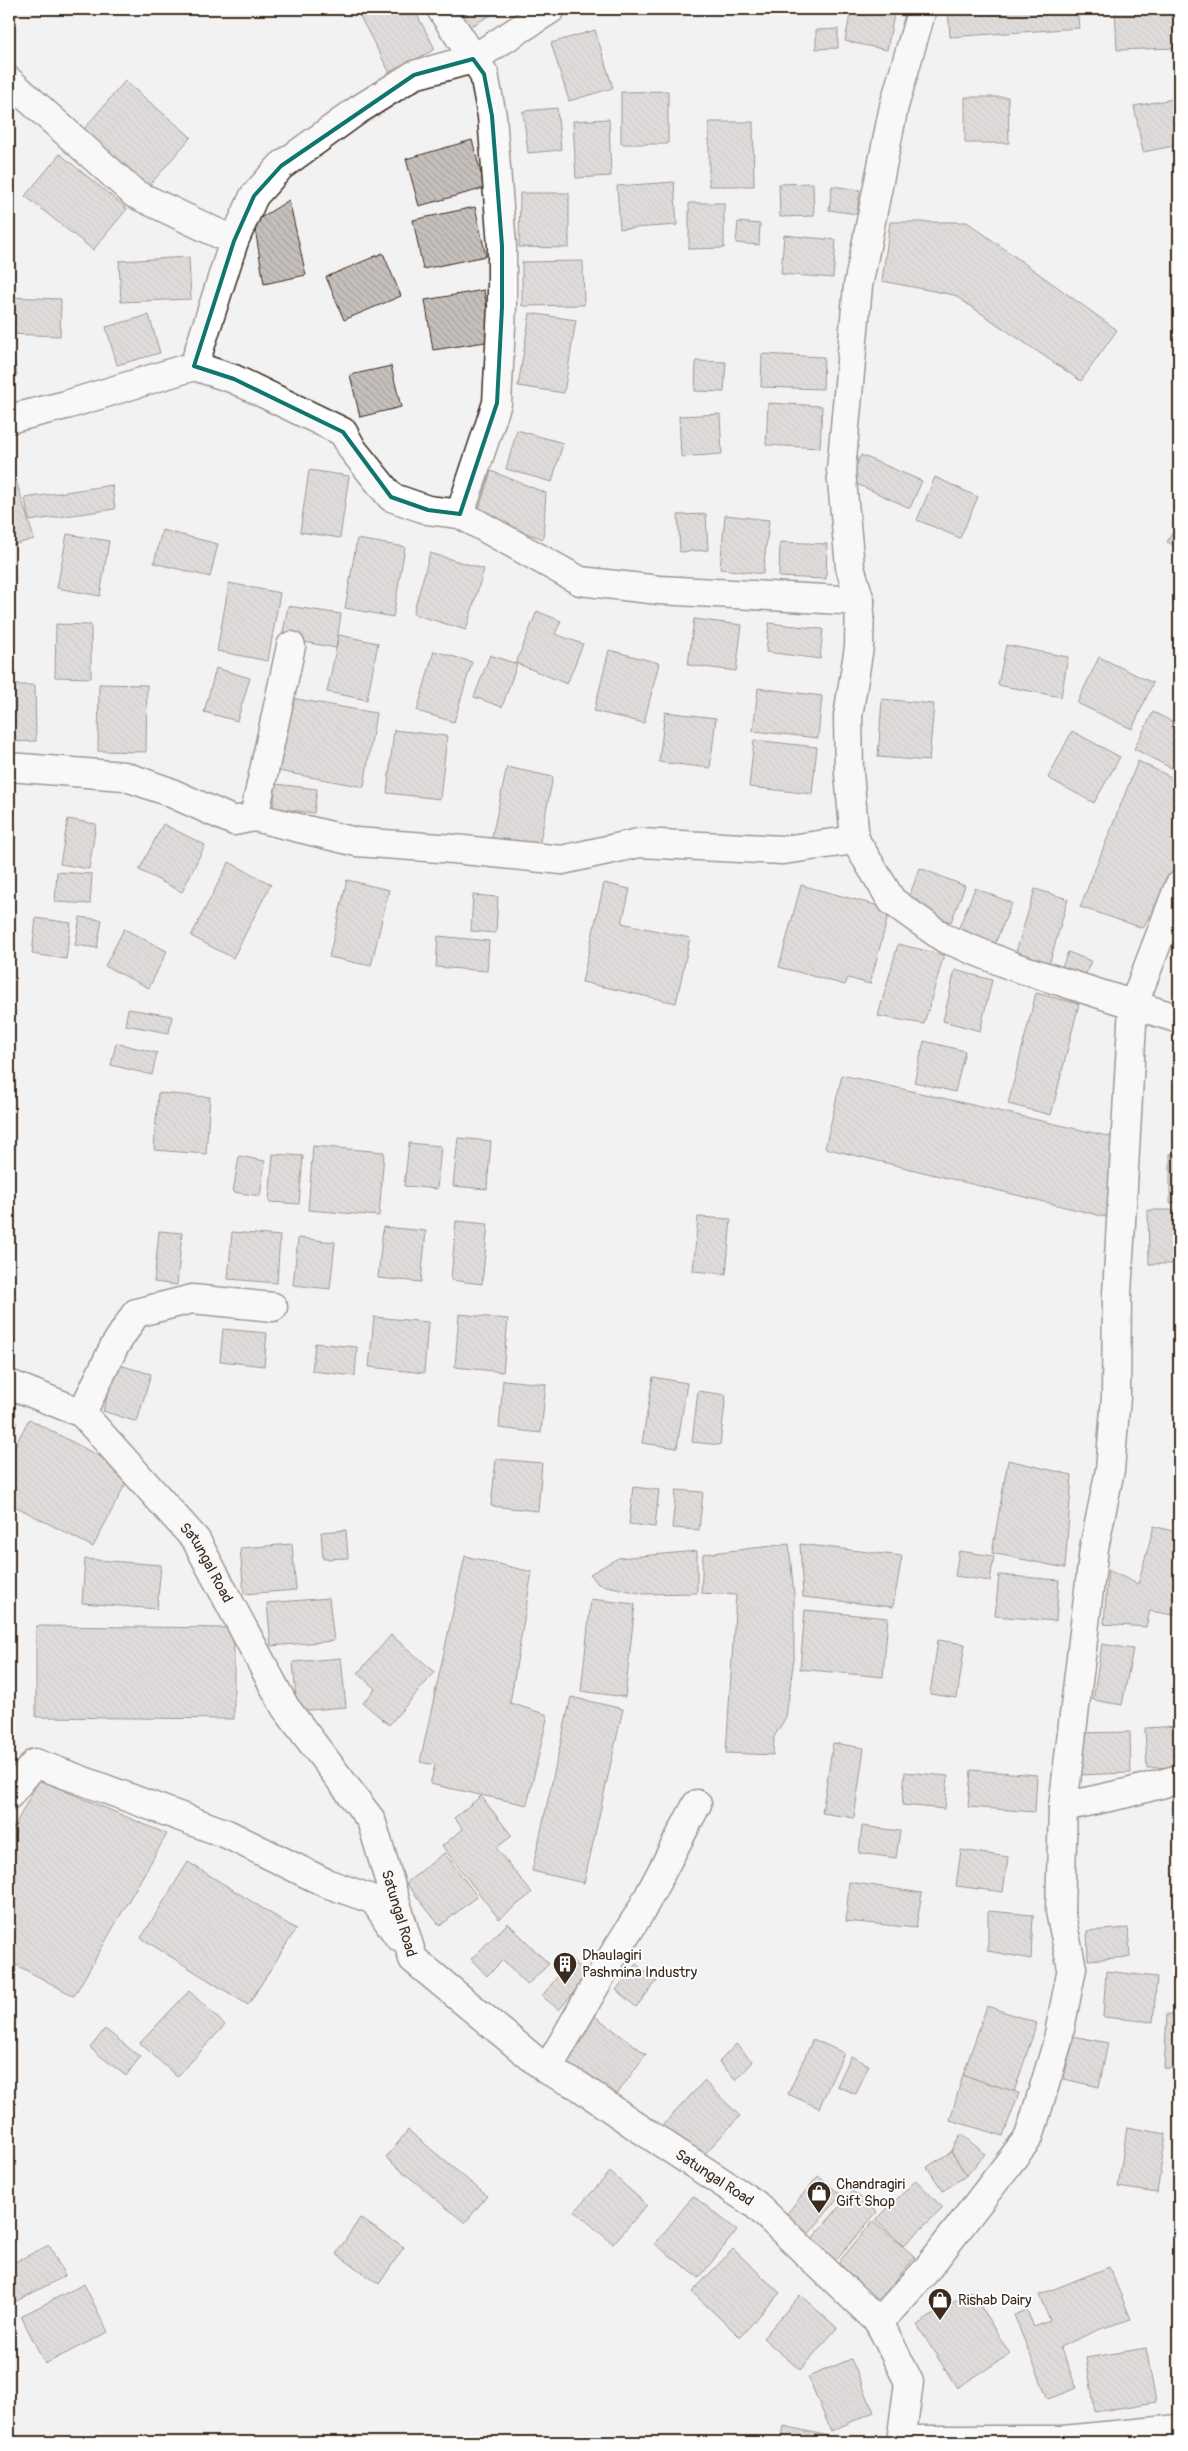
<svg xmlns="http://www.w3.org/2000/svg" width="1188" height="2451" font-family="Pangolin,sans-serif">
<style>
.building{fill:url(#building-back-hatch);stroke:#3b2a1e}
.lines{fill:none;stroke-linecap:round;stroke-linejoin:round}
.street-casing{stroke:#3b2a1e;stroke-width:31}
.street{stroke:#fff;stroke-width:28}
.marked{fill:none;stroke:#0f766e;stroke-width:4;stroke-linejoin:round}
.labels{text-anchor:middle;stroke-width:4;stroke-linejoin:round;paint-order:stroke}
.street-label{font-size:15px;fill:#3b2a1e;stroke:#fff}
.poi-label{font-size:15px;fill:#3b2a1e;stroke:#fff;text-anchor:start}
</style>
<defs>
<pattern id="building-back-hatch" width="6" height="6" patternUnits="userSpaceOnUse" patternTransform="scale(1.25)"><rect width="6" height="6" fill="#c6c0bd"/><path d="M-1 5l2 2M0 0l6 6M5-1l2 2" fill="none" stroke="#aba5a2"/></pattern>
</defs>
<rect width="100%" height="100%" fill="#f3f2f2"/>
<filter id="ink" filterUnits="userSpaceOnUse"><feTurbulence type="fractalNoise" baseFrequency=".02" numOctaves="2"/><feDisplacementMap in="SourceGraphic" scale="10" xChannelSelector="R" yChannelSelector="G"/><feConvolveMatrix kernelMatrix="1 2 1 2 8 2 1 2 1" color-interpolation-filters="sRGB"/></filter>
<g filter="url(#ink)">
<g class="building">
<path d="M356 9H414L435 49 390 73Z"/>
<path d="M460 9H502L469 27Z"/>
<path d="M851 9H895L887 50 845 41Z"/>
<path d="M948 9H1077L1079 28 950 37Z"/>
<path d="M1115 9H1173L1175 48 1117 50Z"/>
<path d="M838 29V48L816 49V30Z"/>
<path d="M595 30 613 88 569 101 551 43Z"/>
<path d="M125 81 191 137 149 186 83 130Z"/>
<path d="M668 91V144H621V92Z"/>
<path d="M965 97H1008L1009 143H965Z"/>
<path d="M1179 98V145L1143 152 1134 106Z"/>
<path d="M557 108 561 150 528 153 523 111Z"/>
<path d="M609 119 611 176 576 178 573 121Z"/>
<path d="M709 122H753L754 186H709Z"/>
<path d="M472 140 485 188 419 206 406 159Z"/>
<path d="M60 154 127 209 93 250 25 196Z"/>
<path d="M674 182 677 225 620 229 617 186Z"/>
<path d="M813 183 814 216 780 217 779 184Z"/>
<path d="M832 186 860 190 857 214 829 210Z"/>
<path d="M520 193H569V248L519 247Z"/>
<path d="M289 200 306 275 264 284 254 222Z"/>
<path d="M689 203H724V248L689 249Z"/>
<path d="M475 207 486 256 423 269 413 220Z"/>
<path d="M738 222 760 224 759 245 736 243Z"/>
<path d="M890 222H967L1117 330 1081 381 954 295 882 281Z"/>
<path d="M784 235 836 240 833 278 781 274Z"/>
<path d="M383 253 401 296 344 320 326 277Z"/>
<path d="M189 257 191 299 121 302 119 261Z"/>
<path d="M583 261 584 305 522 306V262Z"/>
<path d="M484 290 492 341 433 350 425 300Z"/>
<path d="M9 297 61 299 60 336 9 334Z"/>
<path d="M530 313 576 320 564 393 518 386Z"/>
<path d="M149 315 160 353 117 365 106 327Z"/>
<path d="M1179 329V375L1173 330Z"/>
<path d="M9 336 17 375 9 376Z"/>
<path d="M762 354 824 357 823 389 761 387Z"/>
<path d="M696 361 726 362 724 392 695 391Z"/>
<path d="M391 366 401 407 360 417 350 375Z"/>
<path d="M768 403 822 406 820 448 766 445Z"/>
<path d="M720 414 722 454 681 457 679 416Z"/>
<path d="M517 430 563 443 552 482 506 469Z"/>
<path d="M861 455 922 481 910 508 850 481Z"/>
<path d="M309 470 349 476 340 538 300 532Z"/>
<path d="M491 471 546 493 543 539 477 515Z"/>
<path d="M15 477 34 539 9 546V479Z"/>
<path d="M935 477 978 497 960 538 917 520Z"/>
<path d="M112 485 115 509 29 521 25 498Z"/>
<path d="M706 514 708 550 680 552 678 515Z"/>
<path d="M725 515 769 520 763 574 720 569Z"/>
<path d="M1179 521V548L1167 542Z"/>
<path d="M162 530 218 544 210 577 154 563Z"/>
<path d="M67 534 109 541 100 596 57 588Z"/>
<path d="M357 539 405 547 393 617 345 608Z"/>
<path d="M780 542 827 544 826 579 779 577Z"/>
<path d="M430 553 484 569 466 630 413 614Z"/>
<path d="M229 583 280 593 268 661 217 651Z"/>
<path d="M288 606 341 614 336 648 282 638Z"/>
<path d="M537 611 561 621 555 634 583 644 567 684 516 663Z"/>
<path d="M694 619 742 625 736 671 688 665Z"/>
<path d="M769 623 823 629 820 659 766 652Z"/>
<path d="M56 624 91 625V678L55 677Z"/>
<path d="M339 635 378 643 367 700 327 692Z"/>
<path d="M1006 645 1068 657 1061 697 998 685Z"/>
<path d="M609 650 659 663 644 723 594 711Z"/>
<path d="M434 651 472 662 454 722 417 711Z"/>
<path d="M490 655 517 664 502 707 474 697Z"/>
<path d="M1099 657 1153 683 1132 729 1077 703Z"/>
<path d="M216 668 250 678 237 721 204 712Z"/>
<path d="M99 684 147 685 146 752 98 751Z"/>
<path d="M9 685H35L36 741 9 742Z"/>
<path d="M758 688 822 696 818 738 753 731Z"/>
<path d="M291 698 376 713 364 787 278 771Z"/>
<path d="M882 699 934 704 929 761 878 757Z"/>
<path d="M665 712 716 718 710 768 659 762Z"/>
<path d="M1153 712 1179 725V772L1134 749Z"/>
<path d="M394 730 447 736 440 799 387 793Z"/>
<path d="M1072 731 1120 757 1094 803 1048 778Z"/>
<path d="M754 740 817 747 812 794 749 787Z"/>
<path d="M1138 761 1179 781V860L1143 928 1080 907Z"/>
<path d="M507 767 553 777 538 851 491 841Z"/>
<path d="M276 784 317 789 314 813 273 808Z"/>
<path d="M68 819 96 824 89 869 60 864Z"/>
<path d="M163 824 205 845 182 892 139 870Z"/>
<path d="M229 862 271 884 233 958 191 936Z"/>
<path d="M920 868 965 886 951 922 906 904Z"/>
<path d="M57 872 92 874 90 904 55 902Z"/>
<path d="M347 880 389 890 371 966 329 957Z"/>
<path d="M604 883 630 889 622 923 690 938 676 1003 582 982Z"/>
<path d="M801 885 890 909 870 984 848 978 845 985 779 967Z"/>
<path d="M975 888 1012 903 994 946 979 937 958 930Z"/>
<path d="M1035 889 1068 899 1049 965 1015 955Z"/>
<path d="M473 895 498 897 496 933 471 931Z"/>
<path d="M80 917 102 920 97 948 75 945Z"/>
<path d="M36 918 71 923 66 959 32 954Z"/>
<path d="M124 929 167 951 149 988 105 966Z"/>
<path d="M438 936 489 941 487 971 436 967Z"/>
<path d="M898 944 944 955 924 1024 878 1016Z"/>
<path d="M1068 952 1091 961 1083 981 1060 972Z"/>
<path d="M955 970 992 980 980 1031 943 1021Z"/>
<path d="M1036 993 1079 1004 1051 1115 1008 1104Z"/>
<path d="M128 1009 172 1016 169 1033 125 1025Z"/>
<path d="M924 1041 965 1051 955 1092 914 1082Z"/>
<path d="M116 1043 157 1053 152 1075 111 1065Z"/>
<path d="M842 1075 1116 1138 1106 1217 825 1148Z"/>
<path d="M158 1093 210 1097 206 1154 154 1150Z"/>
<path d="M458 1138 491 1141 487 1189 453 1186Z"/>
<path d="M409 1143 441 1146 437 1189 404 1186Z"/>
<path d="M313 1146 384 1152 379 1216 308 1210Z"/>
<path d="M273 1154 303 1156 299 1204 269 1202Z"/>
<path d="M1170 1154H1179V1202L1170 1203Z"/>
<path d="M239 1156 265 1161 260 1196 233 1192Z"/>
<path d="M1148 1210H1179V1264H1149Z"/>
<path d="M698 1217 731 1219 726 1274 693 1271Z"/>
<path d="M456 1221 488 1224 482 1284 451 1280Z"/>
<path d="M383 1227 426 1231 421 1282 378 1278Z"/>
<path d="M159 1231 182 1233 177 1285 154 1282Z"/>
<path d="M232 1232 280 1236 277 1283 228 1279Z"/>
<path d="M298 1238 335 1242 330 1289 293 1285Z"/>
<path d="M459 1314 508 1319 503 1372 455 1367Z"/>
<path d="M374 1317 428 1322 424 1373 369 1367Z"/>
<path d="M223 1329 267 1333 264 1366 220 1361Z"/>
<path d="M315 1343 357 1347 355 1376 312 1371Z"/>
<path d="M116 1364 151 1374 137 1422 103 1411Z"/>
<path d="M653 1377 687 1383 677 1448 642 1443Z"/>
<path d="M503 1380 546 1384 541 1433 499 1428Z"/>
<path d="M698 1391 726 1395 720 1445 692 1442Z"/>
<path d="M9 1419 17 1423 9 1439Z"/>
<path d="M29 1419 131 1473 93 1547 9 1503V1457Z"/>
<path d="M496 1459 542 1463 538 1511 491 1506Z"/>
<path d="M1008 1460 1072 1475 1065 1568 992 1553Z"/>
<path d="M633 1487 659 1490 655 1527 629 1524Z"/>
<path d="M676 1490 703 1492 699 1530 672 1528Z"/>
<path d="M1154 1526 1179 1533V1616L1150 1611 1146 1627 1104 1624 1108 1570 1138 1584Z"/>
<path d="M346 1530 348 1558 323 1559 321 1532Z"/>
<path d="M292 1544 296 1590 244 1594 240 1548Z"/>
<path d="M789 1544 794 1595V1658L786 1717 774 1737 773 1755 726 1753 736 1595 701 1593 703 1554Z"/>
<path d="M800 1544 902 1556 893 1607 803 1597Z"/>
<path d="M697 1551V1593L643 1594 598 1584 590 1574 618 1558Z"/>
<path d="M959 1551 994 1556 990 1581 955 1576Z"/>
<path d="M465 1556 532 1572 510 1703 548 1715 527 1805 430 1784 435 1765 420 1762Z"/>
<path d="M85 1559 161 1565 157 1609 82 1603Z"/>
<path d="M999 1575 1059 1580 1056 1621 995 1616Z"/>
<path d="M329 1598 334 1641 271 1646 267 1603Z"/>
<path d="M591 1599 635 1604 625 1697 581 1691Z"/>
<path d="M805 1610 888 1618 883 1677 800 1669Z"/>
<path d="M36 1626 234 1628V1719L36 1717Z"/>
<path d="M1179 1629V1681H1178Z"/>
<path d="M391 1635 435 1672 389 1725 363 1703 375 1689 358 1673Z"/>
<path d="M938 1640 965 1644 957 1698 930 1694Z"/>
<path d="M1102 1644 1133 1649 1122 1705 1093 1700Z"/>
<path d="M341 1658 346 1707 297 1711 293 1662Z"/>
<path d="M571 1697 623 1709 584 1883 532 1871Z"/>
<path d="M1178 1726 1179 1767 1147 1768 1145 1728Z"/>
<path d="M1130 1732 1131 1773 1077 1775 1076 1733Z"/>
<path d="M833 1743 864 1748 854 1818 822 1813Z"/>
<path d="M971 1770 1037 1775 1035 1812 968 1807Z"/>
<path d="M905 1772 948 1776 945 1809 902 1805Z"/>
<path d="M39 1780 167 1834 74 1996 9 1961V1836Z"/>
<path d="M481 1796 512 1836 496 1848 532 1893 499 1919 442 1846 463 1829 454 1818Z"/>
<path d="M862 1826 900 1831 896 1858 859 1853Z"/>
<path d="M961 1850 1008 1857 1003 1892 956 1886Z"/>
<path d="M444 1853 477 1896 440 1926 406 1883Z"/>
<path d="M188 1862 296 1929 248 2005 141 1938Z"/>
<path d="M849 1882 922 1893 916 1928 846 1921Z"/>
<path d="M988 1911 1033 1915 1031 1959 988 1951Z"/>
<path d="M508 1923 549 1964 527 1985 503 1960 487 1976 471 1959Z"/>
<path d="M1128 1928 1130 1957 1088 1960 1087 1931Z"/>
<path d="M571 1960 588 1975 559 2010 542 1996Z"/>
<path d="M636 1964 657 1981 636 2007 616 1990Z"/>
<path d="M1106 1971 1157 1977 1153 2022 1103 2017Z"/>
<path d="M189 1991 225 2025 177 2077 140 2043Z"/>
<path d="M987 2006 1037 2023 1014 2092 963 2075Z"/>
<path d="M592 2014 646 2054 615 2097 560 2058Z"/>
<path d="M1167 2014 1179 2015V2069L1164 2068Z"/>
<path d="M105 2029 140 2057 126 2076 90 2048Z"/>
<path d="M1073 2036 1108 2043 1099 2087 1064 2079Z"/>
<path d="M813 2039 844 2053 819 2108 788 2094Z"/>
<path d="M736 2044 753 2062 736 2080 719 2062Z"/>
<path d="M851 2056 869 2065 856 2094 837 2086Z"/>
<path d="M963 2075 1019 2093 1003 2136 950 2120Z"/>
<path d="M704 2081 740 2116 699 2160 662 2126Z"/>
<path d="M1127 2127 1166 2134 1157 2193 1118 2187Z"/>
<path d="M408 2130 487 2196 465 2223 386 2158Z"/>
<path d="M961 2134 985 2154 967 2175 951 2152Z"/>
<path d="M951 2152 967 2175 943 2191 927 2167Z"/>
<path d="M1179 2165V2195H1176Z"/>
<path d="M610 2172 647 2205 613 2244 575 2211Z"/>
<path d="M818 2176 841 2195 807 2236 784 2217Z"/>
<path d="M916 2180 943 2208 903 2246 876 2220Z"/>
<path d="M853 2191 877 2212 834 2262 810 2241Z"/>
<path d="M693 2196 737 2230 699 2278 655 2244Z"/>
<path d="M360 2218 404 2247 379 2284 336 2254Z"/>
<path d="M873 2221 915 2257 876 2304 834 2268Z"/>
<path d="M49 2245 65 2276 11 2304 9 2300V2265Z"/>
<path d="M733 2249 780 2293 740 2337 692 2292Z"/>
<path d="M1109 2267 1131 2319 1100 2329 1060 2347 1077 2388 1048 2399 1014 2315 1027 2310 1034 2327 1050 2321 1039 2295Z"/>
<path d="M84 2284 108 2332 45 2364 21 2316Z"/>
<path d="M971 2291 1010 2354 957 2388 917 2325Z"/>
<path d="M800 2295 837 2328 800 2370 763 2338Z"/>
<path d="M1146 2348 1156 2402 1095 2412 1086 2358Z"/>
<path d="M851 2359 874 2412 831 2431 808 2377Z"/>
<path d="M784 2426 837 2438 836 2442H781Z"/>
</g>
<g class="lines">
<defs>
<g id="street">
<path d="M9 81 135 194 234 241"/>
<path d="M194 366 234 241 254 196 281 166 358 110 414 75 473 59 551 9"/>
<path d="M9 419 66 405 194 366 234 379 343 432 353 450 391 497 428 510 460 514 497 403 502 307V246L492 116 484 74 441 9"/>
<path d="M460 514 580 581 659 590 860 601 859 647 848 716 849 773 855 840"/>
<path d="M860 601 850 567 841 470 858 286 894 106 922 9"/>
<path d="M291 646 254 817 356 842 454 849 562 860 639 843 783 850 855 840 892 901 944 938 1012 966 1179 1019"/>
<path d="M9 767 124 776 167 791 234 821 254 817"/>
<path id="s1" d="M9 1384 82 1413 196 1540 285 1707 371 1820 413 1959 547 2070 579 2086 636 2126 755 2204 879 2322 909 2382 901 2442"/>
<path d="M82 1413 114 1347 136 1313 192 1299 273 1307"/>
<path d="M9 1795 35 1763 227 1834 326 1883 374 1900 398 1936"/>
<path d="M1063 1807 1127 1793 1179 1779"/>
<path d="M547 2070 607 1965 641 1911 697 1804"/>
<path d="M879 2322 924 2273 1029 2137 1057 2044 1072 1968 1060 1911 1063 1807 1094 1548 1110 1470 1116 1397 1117 1294 1133 1006 1179 886"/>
<path d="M902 2440H1063L1179 2429"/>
</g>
</defs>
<use href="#street" class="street-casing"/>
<use href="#street" class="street"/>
</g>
</g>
<path d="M0 0H1188V2451H0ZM473 59 484 74 492 116 502 246V307L497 403 460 514 428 510 391 497 343 432 234 379 194 366 234 241 254 196 281 166 414 75Z" fill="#f3f2f2" fill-opacity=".55" fill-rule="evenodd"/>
<path class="marked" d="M473 59 484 74 492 116 502 246V307L497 403 460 514 428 510 391 497 343 432 234 379 194 366 234 241 254 196 281 166 414 75Z"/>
<defs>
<symbol id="building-pin" viewBox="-11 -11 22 30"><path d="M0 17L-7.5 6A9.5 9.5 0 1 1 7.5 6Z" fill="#3b2a1e" stroke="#fff"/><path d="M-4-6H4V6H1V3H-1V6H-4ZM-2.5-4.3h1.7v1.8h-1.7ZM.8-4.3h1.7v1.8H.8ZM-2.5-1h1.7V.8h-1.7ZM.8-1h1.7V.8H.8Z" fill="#fff"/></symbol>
<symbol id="shop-pin" viewBox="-11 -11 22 30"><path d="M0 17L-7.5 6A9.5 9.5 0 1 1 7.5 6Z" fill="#3b2a1e" stroke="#fff"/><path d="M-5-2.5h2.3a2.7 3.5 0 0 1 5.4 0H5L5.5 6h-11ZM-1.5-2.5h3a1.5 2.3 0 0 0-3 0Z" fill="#fff"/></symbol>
</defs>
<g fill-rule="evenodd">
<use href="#building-pin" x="551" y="1950" width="28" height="38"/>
<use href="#shop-pin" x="805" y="2179" width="28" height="38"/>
<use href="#shop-pin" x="926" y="2286" width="28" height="38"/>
</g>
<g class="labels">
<g class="street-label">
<text dy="5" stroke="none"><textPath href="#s1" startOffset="274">Satungal Road</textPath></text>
<text dy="5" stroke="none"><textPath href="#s1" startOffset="678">Satungal Road</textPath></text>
<text dy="5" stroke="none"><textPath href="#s1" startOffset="1099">Satungal Road</textPath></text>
</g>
<g class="poi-label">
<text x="582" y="1960">Dhaulagiri<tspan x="582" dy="17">Pashmina Industry</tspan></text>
<text x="836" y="2189">Chandragiri<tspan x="836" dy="17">Gift Shop</tspan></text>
<text x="958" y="2305">Rishab Dairy</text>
</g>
</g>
<rect width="1188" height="2451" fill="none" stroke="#fff" stroke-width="30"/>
<rect x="15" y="15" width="1158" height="2421" fill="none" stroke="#3b2a1e" stroke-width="2" filter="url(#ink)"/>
</svg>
